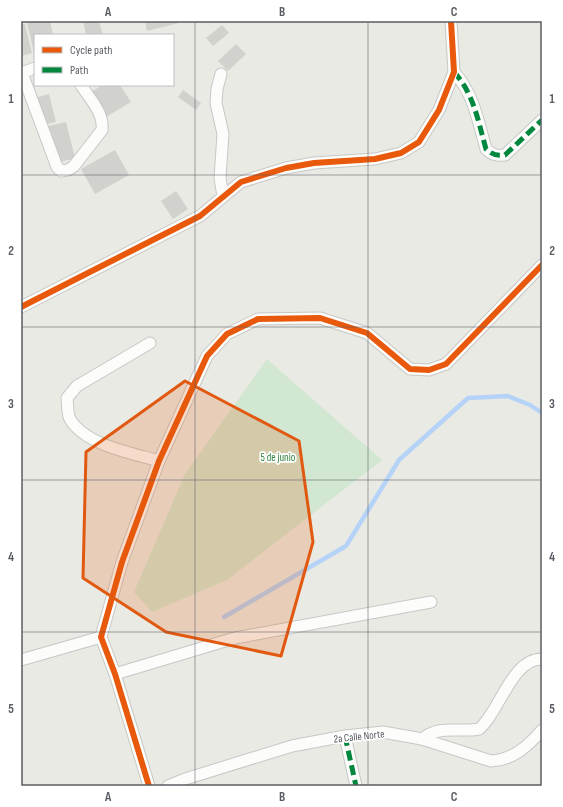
<svg xmlns="http://www.w3.org/2000/svg" width="563" height="807" font-family="'Sofia Sans Condensed',sans-serif">
<style>
.green{fill:#d1e7d1}
.lines{fill:none;stroke-linecap:round;stroke-linejoin:round}
.stream{stroke:#b5d2f7;stroke-width:4.5}
.building{fill:#d1d1ce}
.minor-casing{stroke:#c6c8c6;stroke-width:13}
.minor{stroke:#fcfcfb;stroke-width:11}
.quiet{stroke:#00873e;stroke-width:5;stroke-dasharray:10 5;stroke-linecap:butt}
.cycleway-casing{stroke:#fff;stroke-width:8}
.cycleway{stroke:#e8590c;stroke-width:6}
.marked{fill:#e15910;fill-opacity:0.2;stroke:#e15910;stroke-width:3;stroke-linejoin:round}
.grid{fill:none;stroke:#595c62;stroke-width:1;stroke-opacity:0.55}
.labels{text-anchor:middle;stroke-width:3.5;stroke-linejoin:round;paint-order:stroke}
.park-label{font-size:11px;fill:#348643;stroke:#fff}
.street-label{font-size:11px;fill:#595c62;stroke:#fff}
.neatline{fill:none;stroke:#595c62;stroke-width:1.5}
.grid-label{font-size:13px;text-anchor:middle;font-weight:bold;fill:#595c62}
</style>
<rect width="100%" height="100%" fill="#eaeae4"/>
<path class="green" d="M267 359 382 460 227 580 152 612 134 592 185 474Z"/>
<g class="lines">
<path class="stream" d="M224 617 346 546 399 460 468 398 508 396 530 405 542 413"/>
</g>
<g class="building">
<path d="M35 21H50L53 35H35L34 53 27 23Z"/>
<path d="M83 21H99L103 35H86Z"/>
<path d="M145 21H178L179 23 147 31Z"/>
<path d="M25 24 32 53 21 56V25Z"/>
<path d="M222 25 229 33 213 46 206 38Z"/>
<path d="M236 44 246 54 228 71 218 61Z"/>
<path d="M103 85H120L131 102 106 117 91 92Z"/>
<path d="M183 90 201 103 196 110 178 97Z"/>
<path d="M49 94 56 122 41 125 35 98Z"/>
<path d="M66 122 75 158 57 163 48 126Z"/>
<path d="M115 150 129 175 95 194 81 169Z"/>
<path d="M176 191 188 209 173 219 161 201Z"/>
</g>
<g class="lines">
<defs>
<g id="minor">
<path d="M454 72C474 94 478 121 486 149 493 155 496 156 505 155L542 120"/>
<path d="M21 73 35 68"/>
<path d="M22 73 57 167 61 171 68 170 74 166 102 130C104 113 90 99 81 85"/>
<path d="M221 74 217 89 216 103 223 134 220 178 223 196"/>
<path d="M21 307 200 216 241 182 286 168 314 163 375 159 401 153 419 142 439 110 454 72 451 21"/>
<path d="M150 343 77 386 67 398C68 404 67 414 70 419 85 445 132 453 159 461"/>
<path d="M21 660 101 637"/>
<path d="M115 674 235 638 431 602"/>
<path d="M345 736 356 786"/>
<path d="M422 739C441 724 458 733 479 729 499 713 512 658 542 659"/>
<path d="M149 786 115 674 101 637 122 562 159 461 207 356 227 334 258 319 320 318 367 333 410 369 429 370 446 364 542 265"/>
<path d="M168 786 185 779 292 746 345 736 383 732 422 739 491 761C513 760 528 746 542 730"/>
</g>
</defs>
<use href="#minor" class="minor-casing"/>
<use href="#minor" class="minor"/>
<g class="quiet">
<path d="M454 72C474 94 478 121 486 149 493 155 496 156 505 155L542 120"/>
<path d="M345 736 356 786"/>
</g>
<defs>
<g id="cycleway">
<path d="M21 307 200 216 241 182 286 168 314 163 375 159 401 153 419 142 439 110 454 72 451 21"/>
<path d="M149 786 115 674 101 637 122 562 159 461 207 356 227 334 258 319 320 318 367 333 410 369 429 370 446 364 542 265"/>
</g>
</defs>
<use href="#cycleway" class="cycleway-casing"/>
<use href="#cycleway" class="cycleway"/>
</g>
<path class="marked" d="M185 381 299 441 313 542 281 656 166 632 83 578 86 452Z"/>
<path class="grid" d="M195 21V786M368 21V786M21 175H542M21 327H542M21 480H542M21 632H542"/>
<g class="labels">
<g class="park-label">
<text x="278" y="461">5 de junio</text>
</g>
<g class="street-label">
<text transform="translate(359 736) rotate(-6)" y="4">2a Calle Norte</text>
</g>
</g>
<rect width="563" height="807" fill="none" stroke="#ffffff" stroke-width="44"/>
<rect x="34" y="34" width="140" height="52" fill="#ffffff" stroke="#bdbec0"/>
<rect x="42" y="47" width="20" height="6" fill="#e8590c" stroke="#bdbec0"/>
<text x="70" y="54" font-size="12" fill="#595c62">Cycle path</text>
<rect x="42" y="67" width="20" height="6" fill="#00873e" stroke="#bdbec0"/>
<text x="70" y="74" font-size="12" fill="#595c62">Path</text>
<rect x="22" y="22" width="519" height="763" class="neatline"/>
<g class="grid-label">
<text x="108" y="16">A</text>
<text x="282" y="16">B</text>
<text x="454" y="16">C</text>
<text x="11" y="103">1</text>
<text x="552" y="103">1</text>
<text x="11" y="255">2</text>
<text x="552" y="255">2</text>
<text x="11" y="408">3</text>
<text x="552" y="408">3</text>
<text x="11" y="561">4</text>
<text x="552" y="561">4</text>
<text x="11" y="713">5</text>
<text x="552" y="713">5</text>
<text x="108" y="801">A</text>
<text x="282" y="801">B</text>
<text x="454" y="801">C</text>
</g>
</svg>
